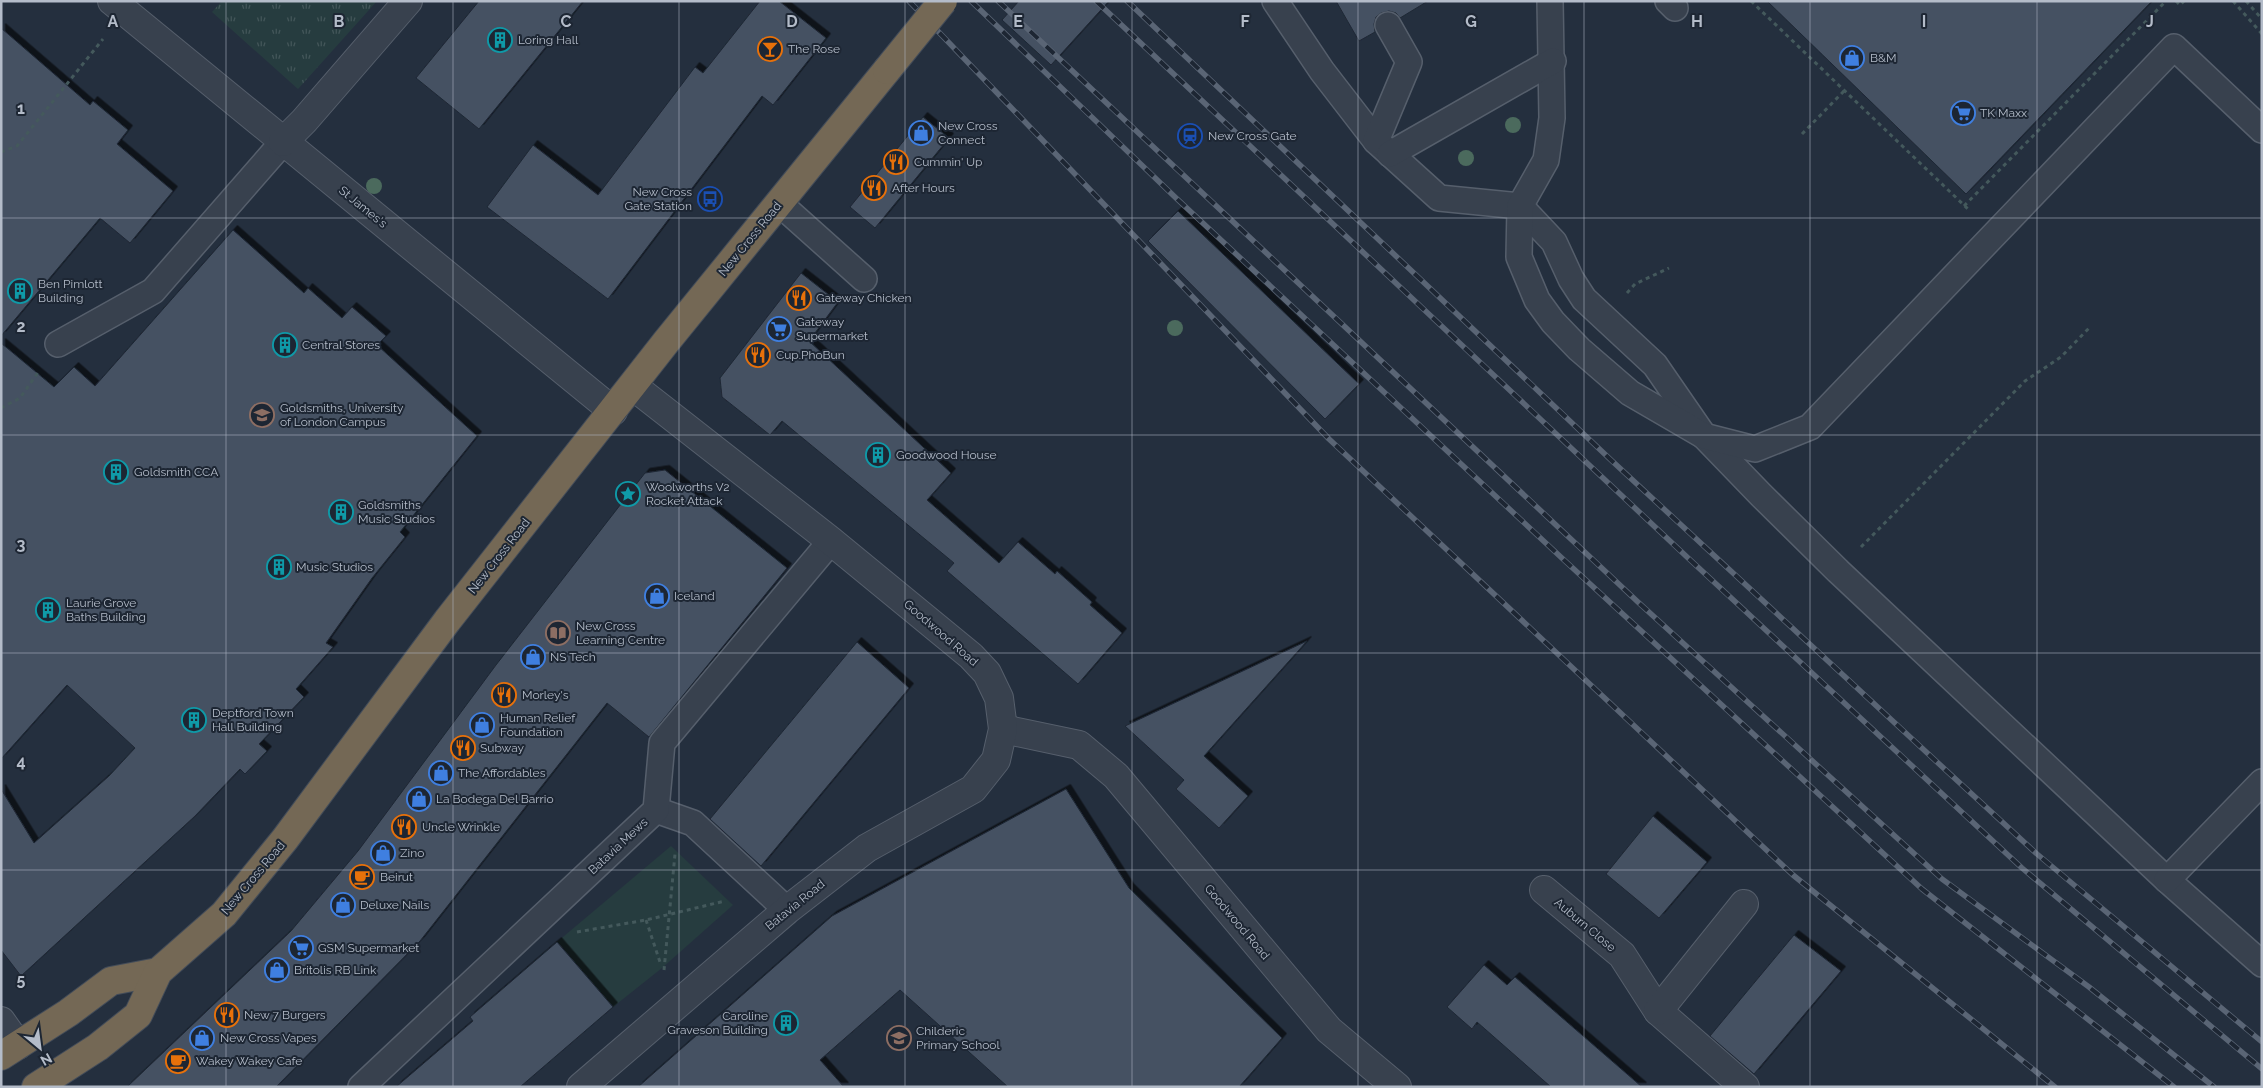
<svg xmlns="http://www.w3.org/2000/svg" width="2263" height="1088" font-family="Raleway,sans-serif">
<style>
.grass{fill:#263c3f}
.park{fill:url(#park-tufts)}
.building{fill:#455162;stroke:#1f2835;filter:url(#shadow)}
.lines{fill:none;stroke-linecap:round;stroke-linejoin:round}
.lane-casing{stroke:#565f6c;stroke-width:28}
.street-casing{stroke:#565f6c;stroke-width:30}
.highway-casing{stroke:#434c59;stroke-width:30}
.path{stroke:#44595c;stroke-width:3;stroke-dasharray:4 4;stroke-linecap:butt}
.lane{stroke:#38414e;stroke-width:25}
.street{stroke:#38414e;stroke-width:28}
.highway{stroke:#746855;stroke-width:28}
.rail-casing{stroke:#5a6575;stroke-width:5.5}
.rail{stroke:#1d2633;stroke-width:4;stroke-dasharray:11;stroke-linecap:butt}
.highway-bridge-casing{stroke:#434c59;stroke-width:30;stroke-linecap:butt}
.highway-bridge{stroke:#746855;stroke-width:28}
.tree{fill:#4b6a5d}
.grid{fill:none;stroke:#b4bcc9;stroke-width:1;stroke-opacity:0.55}
.labels{text-anchor:middle;stroke-width:4;stroke-linejoin:round;paint-order:stroke}
.poi-label{font-size:12px;fill:#b4bcc9;stroke:#1d2633;text-anchor:start}
.street-label{font-size:12px;fill:#b4bcc9;stroke:#1d2633}
.grid-label{font-size:16px;text-anchor:middle;font-weight:bold;fill:#b4bcc9;stroke:#1d2633;stroke-width:4;stroke-linejoin:round;paint-order:stroke}
</style>
<defs>
<pattern id="park-tufts" width="24" height="20" patternUnits="userSpaceOnUse" patternTransform="scale(1.25)"><rect width="24" height="20" fill="#263c3f"/><path d="M3 7l-1-3M5 7V3M7 7l1-3M15 17l-1-3M17 17v-4M19 17l1-3" fill="none" stroke="#435659"/></pattern>
<filter id="shadow"><feDropShadow dx="4.5" dy="-4.5" stdDeviation="0" flood-color="#0009"/></filter>
</defs>
<rect width="100%" height="100%" fill="#242f3e"/>
<path class="grass" d="M671 846 733 905 662 968 613 1007 557 942Z"/>
<path class="park" d="M222 1H377L298 89 212 12Z"/>
<g class="building">
<path d="M479 1H583L479 129 416 78Z"/>
<path d="M760 1H779L826 38 773 105 762 96 608 299 487 207 533 145 598 195 695 67 703 73Z"/>
<path d="M1019 1H1109L1051 65 1002 20Z"/>
<path d="M1336 1H1428L1400 18 1396 13 1389 11 1381 13 1376 17 1374 24 1375 32 1359 41Z"/>
<path d="M1767 1H2152L1966 194Z"/>
<path d="M1 28 90 105 93 101 128 130 117 144 173 191 130 243 100 218 1 336Z"/>
<path d="M923 117 949 138 875 228 850 207Z"/>
<path d="M1178 211 1359 384 1325 419 1148 241Z"/>
<path d="M233 230 304 293 308 288 342 318 352 307 386 336 377 345 477 436 400 532 405 537 372 578 326 643 333 647 296 689 304 697 259 744 267 751 245 774 240 769 195 816 21 976 1 950V789L34 843 109 776 135 748 67 685 1 759V343L54 387 74 367 95 386Z"/>
<path d="M801 273 838 302 809 341 951 473 927 500 999 563 1018 542 1055 574 1057 571 1092 602 1090 605 1122 633 1078 684 947 571 954 563 782 421 770 435 722 397 720 378Z"/>
<path d="M665 470 787 568 649 737 607 703 420 941 276 1087H127L291 931 358 851 496 665 645 473Z"/>
<path d="M1307 641 1204 756 1248 796 1219 828 1176 789 1184 780 1125 726Z"/>
<path d="M857 642 909 688 761 866 710 819Z"/>
<path d="M1066 789 1129 888 1282 1038 1239 1087H1008L900 990 820 1060 844 1087H638L832 916Z"/>
<path d="M1653 816 1707 862 1659 918 1606 874Z"/>
<path d="M1794 935 1841 971 1754 1074 1710 1036Z"/>
<path d="M557 942 613 1007 520 1087H396L473 1021 470 1017Z"/>
<path d="M1484 965 1507 985 1515 977 1642 1087H1551L1477 1022 1472 1029 1447 1007Z"/>
</g>
<g class="lines">
<defs>
<g id="lane">
<path d="M1275 1 1322 71 1376 141 1439 198 1520 206 1554 242 1571 279 1584 299 1655 365 1704 436 1761 495 1838 571 2167 880 2262 964"/>
<path d="M1550 1 1552 118 1546 160 1520 206 1519 257 1537 300 1553 322 1579 349 1630 393 1704 436 1755 449 1810 427 2174 47 2262 130"/>
<path d="M1668 1 1675 8"/>
<path d="M1376 141 1409 62 1388 25"/>
<path d="M1390 154 1553 61"/>
<path d="M779 203 864 279"/>
<path d="M58 344 153 291 283 142"/>
<path d="M656 810 693 823 787 910"/>
<path d="M2167 880 2262 782"/>
<path d="M361 1087 656 810 662 743 831 541"/>
</g>
<g id="street">
<path d="M112 1 613 411"/>
<path d="M283 142 304 121 408 1"/>
<path d="M1003 729 1079 745 1116 776 1329 1030 1397 1087"/>
<path d="M1544 890 1622 955 1658 1011 1745 1087"/>
<path d="M1658 1011 1744 904"/>
<path d="M1 1021 18 1045"/>
<path d="M581 1087 787 910 867 848 973 789 996 760 1003 729 999 698 987 673 971 656 831 541 633 386"/>
</g>
<g id="highway">
<path d="M1 1056 68 1013 111 981 158 972"/>
<path d="M36 1087 98 1047 138 1015 158 972 224 914 285 839 447 621 666 342 887 70"/>
</g>
</defs>
<use href="#lane" class="lane-casing"/>
<use href="#street" class="street-casing"/>
<use href="#highway" class="highway-casing"/>
<g class="path">
<path d="M1751 1 1969 210"/>
<path d="M2176 1 2180 5 2184 1"/>
<path d="M2233 1 2262 34"/>
<path d="M2246 1 2262 19"/>
<path d="M1802 134 1844 91"/>
<path d="M1 152 17 146 103 39"/>
<path d="M1964 206 2166 1"/>
<path d="M1627 293 1635 284 1669 268"/>
<path d="M1 408 20 398 39 371"/>
<path d="M1861 547 2025 381 2061 357 2091 326"/>
<path d="M646 920 661 965"/>
<path d="M577 932 646 920 725 901"/>
<path d="M664 970 675 854"/>
</g>
<use href="#lane" class="lane"/>
<use href="#street" class="street"/>
<use href="#highway" class="highway"/>
<defs>
<g id="rail">
<path d="M909 1 1329 439 1793 875 2055 1087"/>
<path d="M971 1 1176 198 1564 560 1922 889 2174 1087"/>
<path d="M998 1 1639 603 1942 879 2089 987 2214 1087"/>
<path d="M1096 1 1687 557 2022 868 2262 1069"/>
<path d="M1127 1 1611 460 1937 762 2037 854 2262 1042"/>
</g>
</defs>
<use href="#rail" class="rail-casing"/>
<use href="#rail" class="rail"/>
<defs>
<path id="highway-bridge" d="M887 70 943 1"/>
</defs>
<use href="#highway-bridge" class="highway-bridge-casing"/>
<use href="#highway-bridge" class="highway-bridge"/>
</g>
<g class="tree">
<circle cx="1513" cy="125" r="8"/>
<circle cx="1466" cy="158" r="8"/>
<circle cx="374" cy="186" r="8"/>
<circle cx="1175" cy="328" r="8"/>
</g>
<path class="grid" d="M226 1V1087M453 1V1087M679 1V1087M905 1V1087M1132 1V1087M1358 1V1087M1584 1V1087M1810 1V1087M2037 1V1087M1 218H2262M1 435H2262M1 653H2262M1 870H2262"/>
<defs>
<symbol id="building-ring" viewBox="-11 -11 22 22"><circle r="9.5" fill="#1d2633" stroke="#0f9aa8" stroke-width="1.5"/><path d="M-4-6H4V6H1V3H-1V6H-4ZM-2.5-4.3h1.7v1.8h-1.7ZM.8-4.3h1.7v1.8H.8ZM-2.5-1h1.7V.8h-1.7ZM.8-1h1.7V.8H.8Z" fill="#0f9aa8"/></symbol>
<symbol id="bar-ring" viewBox="-11 -11 22 22"><circle r="9.5" fill="#1d2633" stroke="#e8710a" stroke-width="1.5"/><path d="M-6-5H6L.8 .8V4.5H3.5V6h-7V4.5H-.8V.8Z" fill="#e8710a"/></symbol>
<symbol id="shop-ring" viewBox="-11 -11 22 22"><circle r="9.5" fill="#1d2633" stroke="#3f7fe0" stroke-width="1.5"/><path d="M-5-2.5h2.3a2.7 3.5 0 0 1 5.4 0H5L5.5 6h-11ZM-1.5-2.5h3a1.5 2.3 0 0 0-3 0Z" fill="#3f7fe0"/></symbol>
<symbol id="supermarket-ring" viewBox="-11 -11 22 22"><circle r="9.5" fill="#1d2633" stroke="#3f7fe0" stroke-width="1.5"/><path d="M-6-5.5h2.5l.6 2H6L4.5 2H-2.5L-4.4-4H-6ZM-1.5 3.2a1.3 1.3 0 1 0 .1 0ZM3 3.2a1.3 1.3 0 1 0 .1 0Z" fill="#3f7fe0"/></symbol>
<symbol id="station-ring" viewBox="-11 -11 22 22"><circle r="9.5" fill="#1d2633" stroke="#1a4fb4" stroke-width="1.5"/><path d="M-3-6H3Q5-6 5-4V2Q5 4 3 4L4.5 6H3L1.5 4h-3L-3 6H-4.5L-3 4Q-5 4-5 2V-4Q-5-6-3-6ZM-3.5-4v3h7v-3ZM-3.5 1v1.5H-2V1ZM2 1v1.5H3.5V1Z" fill="#1a4fb4"/></symbol>
<symbol id="restaurant-ring" viewBox="-11 -11 22 22"><circle r="9.5" fill="#1d2633" stroke="#e8710a" stroke-width="1.5"/><path d="M-5-6h1v4h1v-4h1v4h1v-4h1v5L-1.5 .5V6h-2V.5L-5-1ZM5-6V6H3V1.5H1.5Q1.5-4 5-6Z" fill="#e8710a"/></symbol>
<symbol id="bus-ring" viewBox="-11 -11 22 22"><circle r="9.5" fill="#1d2633" stroke="#1a4fb4" stroke-width="1.5"/><path d="M-5-6H5V4H4V6H2V4H-2V6H-4V4H-5ZM-3.5-4V0h7V-4ZM-3.5 1.2v1.5H-2V1.2ZM2 1.2v1.5H3.5V1.2Z" fill="#1a4fb4"/></symbol>
<symbol id="university-ring" viewBox="-11 -11 22 22"><circle r="9.5" fill="#1d2633" stroke="#8d6e63" stroke-width="1.5"/><path d="M0-5L7-2L0 1L-7-2ZM-4 1L0 2.5L4 1V4Q0 6-4 4Z" fill="#8d6e63"/></symbol>
<symbol id="sight-ring" viewBox="-11 -11 22 22"><circle r="9.5" fill="#1d2633" stroke="#0f9aa8" stroke-width="1.5"/><path d="M0-6L1.8-2.2L6-1.7L2.9 1.2L3.7 5.4L0 3.3L-3.7 5.4L-2.9 1.2L-6-1.7L-1.8-2.2Z" fill="#0f9aa8"/></symbol>
<symbol id="library-ring" viewBox="-11 -11 22 22"><circle r="9.5" fill="#1d2633" stroke="#8d6e63" stroke-width="1.5"/><path d="M-6-4Q-3-5.5-.7-3.5V5Q-3 3-6 4ZM6-4Q3-5.5 .7-3.5V5Q3 3 6 4Z" fill="#8d6e63"/></symbol>
<symbol id="cafe-ring" viewBox="-11 -11 22 22"><circle r="9.5" fill="#1d2633" stroke="#e8710a" stroke-width="1.5"/><path d="M-5.5-4.5H6V0H3Q3 3.5 0 3.5H-2.5Q-5.5 3.5-5.5 0ZM3-3.2v2h1.7v-2ZM-6 4.5H4V6H-6Z" fill="#e8710a"/></symbol>
<symbol id="school-ring" viewBox="-11 -11 22 22"><circle r="9.5" fill="#1d2633" stroke="#8d6e63" stroke-width="1.5"/><path d="M0-5L7-2L0 1L-7-2ZM-4 1L0 2.5L4 1V4Q0 6-4 4Z" fill="#8d6e63"/></symbol>
</defs>
<g fill-rule="evenodd">
<use href="#building-ring" x="486" y="26" width="28" height="28"/>
<use href="#bar-ring" x="756" y="35" width="28" height="28"/>
<use href="#shop-ring" x="1838" y="44" width="28" height="28"/>
<use href="#supermarket-ring" x="1949" y="99" width="28" height="28"/>
<use href="#shop-ring" x="907" y="119" width="28" height="28"/>
<use href="#station-ring" x="1176" y="122" width="28" height="28"/>
<use href="#restaurant-ring" x="882" y="148" width="28" height="28"/>
<use href="#restaurant-ring" x="860" y="174" width="28" height="28"/>
<use href="#bus-ring" x="696" y="185" width="28" height="28"/>
<use href="#building-ring" x="6" y="277" width="28" height="28"/>
<use href="#restaurant-ring" x="785" y="284" width="28" height="28"/>
<use href="#supermarket-ring" x="765" y="315" width="28" height="28"/>
<use href="#building-ring" x="271" y="331" width="28" height="28"/>
<use href="#restaurant-ring" x="744" y="341" width="28" height="28"/>
<use href="#university-ring" x="248" y="401" width="28" height="28"/>
<use href="#building-ring" x="864" y="441" width="28" height="28"/>
<use href="#building-ring" x="102" y="458" width="28" height="28"/>
<use href="#sight-ring" x="614" y="480" width="28" height="28"/>
<use href="#building-ring" x="327" y="498" width="28" height="28"/>
<use href="#building-ring" x="265" y="553" width="28" height="28"/>
<use href="#shop-ring" x="643" y="582" width="28" height="28"/>
<use href="#building-ring" x="34" y="596" width="28" height="28"/>
<use href="#library-ring" x="544" y="619" width="28" height="28"/>
<use href="#shop-ring" x="519" y="643" width="28" height="28"/>
<use href="#restaurant-ring" x="490" y="681" width="28" height="28"/>
<use href="#building-ring" x="180" y="706" width="28" height="28"/>
<use href="#shop-ring" x="468" y="711" width="28" height="28"/>
<use href="#restaurant-ring" x="449" y="734" width="28" height="28"/>
<use href="#shop-ring" x="427" y="759" width="28" height="28"/>
<use href="#shop-ring" x="405" y="785" width="28" height="28"/>
<use href="#restaurant-ring" x="390" y="813" width="28" height="28"/>
<use href="#shop-ring" x="369" y="839" width="28" height="28"/>
<use href="#cafe-ring" x="348" y="863" width="28" height="28"/>
<use href="#shop-ring" x="329" y="891" width="28" height="28"/>
<use href="#supermarket-ring" x="287" y="934" width="28" height="28"/>
<use href="#shop-ring" x="263" y="956" width="28" height="28"/>
<use href="#restaurant-ring" x="213" y="1001" width="28" height="28"/>
<use href="#building-ring" x="772" y="1009" width="28" height="28"/>
<use href="#shop-ring" x="188" y="1024" width="28" height="28"/>
<use href="#school-ring" x="885" y="1024" width="28" height="28"/>
<use href="#cafe-ring" x="164" y="1047" width="28" height="28"/>
</g>
<g class="labels">
<g class="poi-label">
<text x="518" y="44">Loring Hall</text>
<text x="788" y="53">The Rose</text>
<text x="1870" y="62">B&amp;M</text>
<text x="1980" y="117">TK Maxx</text>
<text x="938" y="130">New Cross<tspan x="938" dy="14">Connect</tspan></text>
<text x="1208" y="140">New Cross Gate</text>
<text x="914" y="166">Cummin' Up</text>
<text x="892" y="192">After Hours</text>
<text x="692" y="196" text-anchor="end">New Cross<tspan x="692" dy="14">Gate Station</tspan></text>
<text x="38" y="288">Ben Pimlott<tspan x="38" dy="14">Building</tspan></text>
<text x="816" y="302">Gateway Chicken</text>
<text x="796" y="326">Gateway<tspan x="796" dy="14">Supermarket</tspan></text>
<text x="302" y="349">Central Stores</text>
<text x="776" y="359">Cup.PhoBun</text>
<text x="280" y="412">Goldsmiths, University<tspan x="280" dy="14">of London Campus</tspan></text>
<text x="896" y="459">Goodwood House</text>
<text x="134" y="476">Goldsmith CCA</text>
<text x="646" y="491">Woolworths V2<tspan x="646" dy="14">Rocket Attack</tspan></text>
<text x="358" y="509">Goldsmiths<tspan x="358" dy="14">Music Studios</tspan></text>
<text x="296" y="571">Music Studios</text>
<text x="674" y="600">Iceland</text>
<text x="66" y="607">Laurie Grove<tspan x="66" dy="14">Baths Building</tspan></text>
<text x="576" y="630">New Cross<tspan x="576" dy="14">Learning Centre</tspan></text>
<text x="550" y="661">NS Tech</text>
<text x="522" y="699">Morley's</text>
<text x="212" y="717">Deptford Town<tspan x="212" dy="14">Hall Building</tspan></text>
<text x="500" y="722">Human Relief<tspan x="500" dy="14">Foundation</tspan></text>
<text x="480" y="752">Subway</text>
<text x="458" y="777">The Affordables</text>
<text x="436" y="803">La Bodega Del Barrio</text>
<text x="422" y="831">Uncle Wrinkle</text>
<text x="400" y="857">Zino</text>
<text x="380" y="881">Beirut</text>
<text x="360" y="909">Deluxe Nails</text>
<text x="318" y="952">GSM Supermarket</text>
<text x="294" y="974">Britolis RB Link</text>
<text x="244" y="1019">New 7 Burgers</text>
<text x="768" y="1020" text-anchor="end">Caroline<tspan x="768" dy="14">Graveson Building</tspan></text>
<text x="916" y="1035">Childeric<tspan x="916" dy="14">Primary School</tspan></text>
<text x="220" y="1042">New Cross Vapes</text>
<text x="196" y="1065">Wakey Wakey Cafe</text>
</g>
<g class="street-label">
<text transform="translate(363 207) rotate(39)" y="4">St James's</text>
<text transform="translate(750 239) rotate(-51)" y="4">New Cross Road</text>
<text transform="translate(499 556) rotate(-52)" y="4">New Cross Road</text>
<text transform="translate(941 633) rotate(41)" y="4">Goodwood Road</text>
<text transform="translate(618 846) rotate(-43)" y="4">Batavia Mews</text>
<text transform="translate(253 878) rotate(-50)" y="4">New Cross Road</text>
<text transform="translate(795 905) rotate(-39)" y="4">Batavia Road</text>
<text transform="translate(1237 922) rotate(50)" y="4">Goodwood Road</text>
<text transform="translate(1585 925) rotate(40)" y="4">Auburn Close</text>
</g>
</g>
<g class="grid-label">
<text x="113" y="27">A</text>
<text x="339" y="27">B</text>
<text x="566" y="27">C</text>
<text x="792" y="27">D</text>
<text x="1018" y="27">E</text>
<text x="1245" y="27">F</text>
<text x="1471" y="27">G</text>
<text x="1697" y="27">H</text>
<text x="1924" y="27">I</text>
<text x="2150" y="27">J</text>
<text x="21" y="114">1</text>
<text x="21" y="332">2</text>
<text x="21" y="550">3</text>
<text x="21" y="767">4</text>
<text x="21" y="985">5</text>
</g>
<rect width="2263" height="1088" fill="none" stroke="#b4bcc9" stroke-width="5"/>
<g transform="translate(40 1048) rotate(151)" stroke="#1d2633" stroke-width="4" paint-order="stroke">
<path d="M0-4L9 19L0 12L-9 19Z" fill="#b4bcc9"/>
<text y="-8" font-size="14" font-weight="bold" text-anchor="middle" fill="#b4bcc9">N</text>
</g>
</svg>
